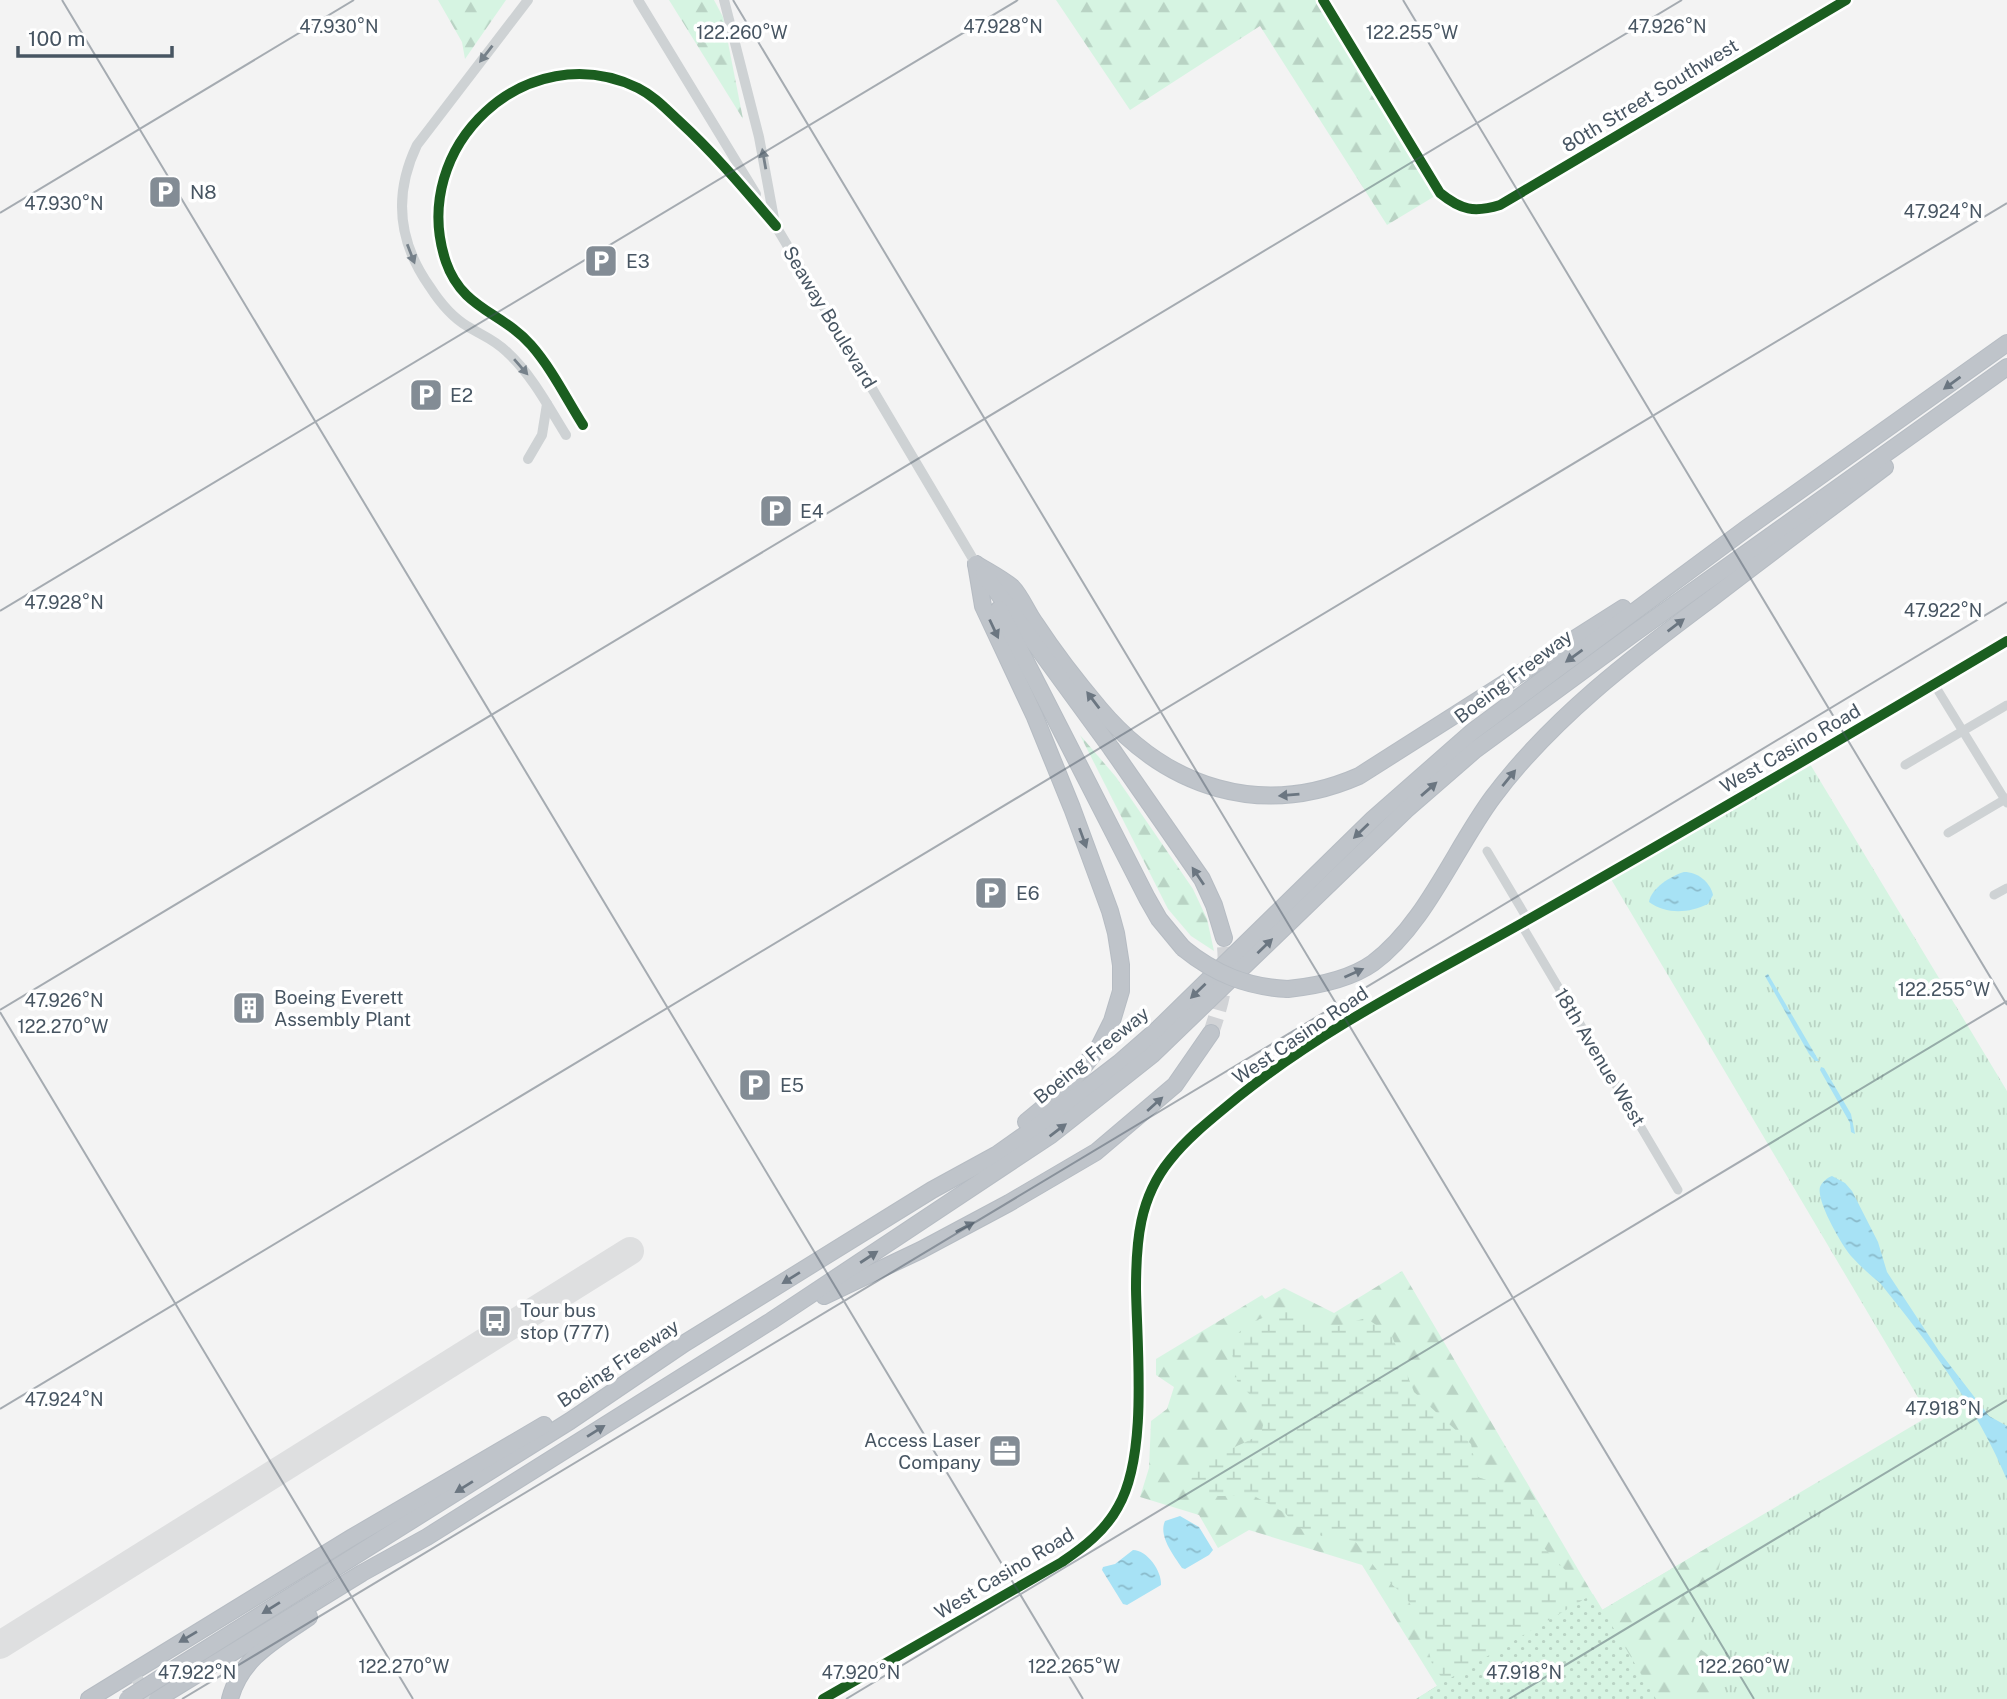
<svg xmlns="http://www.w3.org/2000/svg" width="2007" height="1699" font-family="'Public Sans',sans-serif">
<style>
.grass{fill:url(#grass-tufts)}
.forest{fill:url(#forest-firs)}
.wetland{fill:url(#wetland-marsh)}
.park{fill:url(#park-dots)}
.water{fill:url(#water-ripples)}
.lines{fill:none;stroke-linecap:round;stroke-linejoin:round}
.taxiway{stroke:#dedfe0;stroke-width:28}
.motorway-tunnel{stroke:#d1d3d6;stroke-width:16;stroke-dasharray:16 8;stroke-linecap:butt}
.motorway-casing{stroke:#b6bcc3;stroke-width:18}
.minor{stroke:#ced2d4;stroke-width:9}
.tertiary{stroke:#ced2d4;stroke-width:10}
.secondary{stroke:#cfd3d6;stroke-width:12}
.motorway{stroke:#bfc4ca;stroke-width:16}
.motorway-bridge-casing{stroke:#b6bcc3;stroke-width:18;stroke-linecap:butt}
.motorway-bridge{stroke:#bfc4ca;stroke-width:16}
.cycleway-casing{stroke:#fff;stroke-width:15}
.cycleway{stroke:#1b5e20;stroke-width:10}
.oneway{fill:#76818a}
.oneway2{fill:#6b7681}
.ticks{fill:none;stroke:#475562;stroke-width:2;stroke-opacity:0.45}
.labels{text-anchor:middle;stroke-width:7;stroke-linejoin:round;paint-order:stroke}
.street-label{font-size:19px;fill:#475562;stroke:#fff}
.poi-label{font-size:19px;fill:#475562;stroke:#fff;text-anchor:start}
.ticks-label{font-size:18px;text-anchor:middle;fill:#475562;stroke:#fff;stroke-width:7;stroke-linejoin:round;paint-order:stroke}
</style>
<defs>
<pattern id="grass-tufts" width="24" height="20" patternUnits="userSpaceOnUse" patternTransform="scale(1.75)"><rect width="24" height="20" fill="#d6f4e2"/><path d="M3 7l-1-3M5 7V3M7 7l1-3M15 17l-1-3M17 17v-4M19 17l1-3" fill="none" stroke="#b9d3c4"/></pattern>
<pattern id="forest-firs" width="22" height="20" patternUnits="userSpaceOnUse" patternTransform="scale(1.75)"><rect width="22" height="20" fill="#d6f4e2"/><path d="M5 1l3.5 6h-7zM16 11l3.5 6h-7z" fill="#b9d3c4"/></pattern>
<pattern id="wetland-marsh" width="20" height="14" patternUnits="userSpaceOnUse" patternTransform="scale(1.75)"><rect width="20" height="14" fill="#d6f4e2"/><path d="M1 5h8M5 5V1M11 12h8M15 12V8" fill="none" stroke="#b9d3c4"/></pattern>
<pattern id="park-dots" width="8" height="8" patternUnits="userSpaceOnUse" patternTransform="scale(1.75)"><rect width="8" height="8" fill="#d6f4e2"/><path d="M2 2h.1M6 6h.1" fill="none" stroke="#b9d3c4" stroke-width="1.8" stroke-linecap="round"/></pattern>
<pattern id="water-ripples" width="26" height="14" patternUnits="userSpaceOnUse" patternTransform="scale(1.75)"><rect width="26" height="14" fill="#a7e2f5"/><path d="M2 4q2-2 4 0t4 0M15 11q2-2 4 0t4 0" fill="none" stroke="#8abaca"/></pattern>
</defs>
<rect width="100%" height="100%" fill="#f3f3f3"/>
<path class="grass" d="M1807 759 2007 1091V1699H1686L1602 1610 1929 1416 1608 874Z"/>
<g class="forest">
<path d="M438 0H506L465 59 462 42Z"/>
<path d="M669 0H714L723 17 743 119Z"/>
<path d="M1056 0H1316L1440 193 1387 225 1260 26 1130 110Z"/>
<path d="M1080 735 1116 777 1193 889 1207 919 1214 951 1191 936 1168 909Z"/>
<path d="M1402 1271 1602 1610 1727 1536 1716 1579 1690 1610 1692 1643 1711 1657 1723 1699H1416L1437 1686 1362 1565 1249 1530 1218 1548 1199 1515 1140 1497 1149 1468 1151 1421 1167 1409 1174 1387 1156 1375V1359L1262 1295 1265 1299 1284 1288 1334 1313Z"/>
</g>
<path class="wetland" d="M1288 1308 1328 1329 1366 1318 1392 1336 1414 1392 1471 1444 1478 1477 1513 1489 1532 1510 1544 1548 1572 1577 1594 1629 1455 1696 1432 1664 1422 1625 1406 1597 1380 1574 1355 1541 1322 1536 1297 1527 1285 1513 1254 1496H1205L1186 1486C1206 1453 1230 1452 1261 1434L1266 1412 1237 1381 1230 1342 1247 1324Z"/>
<path class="park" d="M1593 1594 1656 1699H1416L1437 1686Z"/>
<g class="water">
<path d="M1684 872C1698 872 1710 882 1713 895L1708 904C1689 913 1667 915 1649 902 1651 888 1671 876 1684 872Z"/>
<path d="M1768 974 1819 1061H1815L1809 1054 1765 976Z"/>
<path d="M1821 1067 1824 1068 1851 1114 1855 1134 1851 1132 1850 1123 1820 1070Z"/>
<path d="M1832 1176 1845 1183 1852 1191 1878 1242 1887 1272 1939 1351 1989 1416 2007 1426V1480C1978 1409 1928 1342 1880 1283 1870 1275 1860 1266 1851 1256 1842 1245 1816 1201 1820 1187 1822 1182 1827 1178 1832 1176Z"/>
<path d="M1180 1516 1199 1527 1213 1550 1209 1555 1185 1569 1182 1568C1174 1556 1158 1536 1165 1521Z"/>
<path d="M1133 1550C1147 1550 1162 1571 1161 1585L1127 1605 1123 1604 1102 1570 1103 1567 1115 1564Z"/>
</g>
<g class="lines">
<path class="taxiway" d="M0 1645 630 1251"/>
<path class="motorway-tunnel" d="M1211 1033C1222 1001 1229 973 1224 938"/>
<defs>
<g id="motorway">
<path d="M976 564C987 571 1001 578 1012 587 1021 596 1027 612 1035 623 1054 652 1077 682 1100 709 1167 788 1261 819 1359 776L1623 608"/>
<path d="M976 564 983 606 1035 717 1072 808 1110 911 1116 933 1121 965V991L1112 1021 1099 1047 1066 1089 1026 1122"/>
<path d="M984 574 1111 748 1202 879 1214 905 1224 938"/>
<path d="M999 609 1147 898 1159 919 1183 948"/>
<path d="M1288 989C1316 986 1349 980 1373 963 1425 925 1455 848 1493 797 1552 718 1634 656 1712 598 1769 554 1827 511 1885 467"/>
<path d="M824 1296 921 1250 1009 1203 1096 1152 1175 1085 1211 1033"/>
<path d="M176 1668 570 1421 685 1343 932 1190 996 1155 1036 1127 1119 1063 1159 1028 1373 819 1472 732 1747 528 2007 343"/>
<path d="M89 1699 351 1538 544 1425"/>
<path d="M157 1699 362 1573 427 1537 771 1321 1051 1135 1152 1055 1406 810 1475 750 1633 634 2007 367"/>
<path d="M230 1699C241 1657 276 1640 309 1617"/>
</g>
</defs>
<use href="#motorway" class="motorway-casing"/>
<g class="minor">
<path d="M1323 0 1440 193 1454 204 1468 209"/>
<path d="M1934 684 2007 803"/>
<path d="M1905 765 2007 705"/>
<path d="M1948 833 2007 798"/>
<path d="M1487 851 1528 920"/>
<path d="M1994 895 2007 888"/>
<path d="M1521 924 1678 1190"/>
</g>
<g class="tertiary">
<path d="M528 0 417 145C393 195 398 242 430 287 439 301 452 317 467 326 481 335 494 339 507 352 532 375 548 406 566 435"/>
<path d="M638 0 756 194"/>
<path d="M724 0 759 137 775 224"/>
<path d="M1468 209 1482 210 1500 205 1846 0"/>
<path d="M774 223 976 564"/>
<path d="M583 425C566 398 552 369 531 345 502 312 462 309 446 262 407 147 527 34 638 88 654 96 666 109 679 121 715 154 745 190 776 226"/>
<path d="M528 459 542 435 547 404"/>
<path d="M823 1699 1062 1562C1084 1547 1105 1531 1118 1507 1148 1456 1137 1349 1136 1289 1136 1242 1139 1198 1170 1160 1189 1136 1214 1117 1238 1097 1325 1027 1427 977 1524 922 1686 830 1847 736 2007 641"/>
</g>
<path class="secondary" d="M132 1672 151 1699"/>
<use href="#motorway" class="motorway"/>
<defs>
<g id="motorway-bridge">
<path d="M1183 948C1215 974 1247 987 1288 989"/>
<path d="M127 1699 176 1668"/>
</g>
</defs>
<use href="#motorway-bridge" class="motorway-bridge-casing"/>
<use href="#motorway-bridge" class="motorway-bridge"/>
<defs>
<g id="cycleway">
<path d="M1323 0 1440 193C1461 210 1474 213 1500 205L1846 0"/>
<path d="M583 425C566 398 552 369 531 345 502 312 462 309 446 262 407 147 527 34 638 88 654 96 666 109 679 121 715 154 745 190 776 226"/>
<path d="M823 1699 1062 1562C1084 1547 1105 1531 1118 1507 1148 1456 1137 1349 1136 1289 1136 1242 1139 1198 1170 1160 1189 1136 1214 1117 1238 1097 1325 1027 1427 977 1524 922 1686 830 1847 736 2007 641"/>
</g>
</defs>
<use href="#cycleway" class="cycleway-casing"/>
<use href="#cycleway" class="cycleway"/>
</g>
<defs><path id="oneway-solid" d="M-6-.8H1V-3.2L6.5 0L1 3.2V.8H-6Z" transform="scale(1.75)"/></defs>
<g class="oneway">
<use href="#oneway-solid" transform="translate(486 54) rotate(128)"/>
<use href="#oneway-solid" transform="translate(764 159) rotate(-100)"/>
<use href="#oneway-solid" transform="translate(411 254) rotate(69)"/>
<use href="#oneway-solid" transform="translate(521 367) rotate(49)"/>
</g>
<g class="oneway2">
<use href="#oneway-solid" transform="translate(1952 383) rotate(144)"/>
<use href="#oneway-solid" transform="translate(1676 625) rotate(-37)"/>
<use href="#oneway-solid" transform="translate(994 629) rotate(65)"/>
<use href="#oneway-solid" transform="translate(1574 656) rotate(144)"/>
<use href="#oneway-solid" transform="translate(1093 700) rotate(-127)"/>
<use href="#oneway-solid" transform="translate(1509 778) rotate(-51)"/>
<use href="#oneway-solid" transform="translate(1429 789) rotate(-41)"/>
<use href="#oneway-solid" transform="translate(1289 795) rotate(175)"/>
<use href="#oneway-solid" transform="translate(1361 831) rotate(136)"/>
<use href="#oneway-solid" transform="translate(1083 838) rotate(70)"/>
<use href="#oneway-solid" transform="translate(1198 876) rotate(-124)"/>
<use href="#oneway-solid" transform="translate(1265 946) rotate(-44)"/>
<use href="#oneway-solid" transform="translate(1354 973) rotate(-24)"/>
<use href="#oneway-solid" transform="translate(1198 991) rotate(136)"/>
<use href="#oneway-solid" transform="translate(1155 1104) rotate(-42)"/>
<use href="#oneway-solid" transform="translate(1058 1130) rotate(-37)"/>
<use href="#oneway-solid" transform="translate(965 1227) rotate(-28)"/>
<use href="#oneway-solid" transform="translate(869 1257) rotate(-33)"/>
<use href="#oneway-solid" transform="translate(791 1278) rotate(148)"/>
<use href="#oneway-solid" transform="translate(596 1431) rotate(-32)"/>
<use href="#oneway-solid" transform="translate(464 1487) rotate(148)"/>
<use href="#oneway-solid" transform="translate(271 1608) rotate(148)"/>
<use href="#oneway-solid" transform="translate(188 1637) rotate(149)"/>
</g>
<path class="ticks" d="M62 0 1083 1699M733 0 1754 1699M1403 0 2007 1005M0 213 354 0M0 611 1018 0M0 1010 1682 0M0 1012 413 1699M0 1409 2007 203M182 1699 2007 602M846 1699 2007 1001M1509 1699 2007 1400"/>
<defs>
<symbol id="parking-square" viewBox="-11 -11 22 22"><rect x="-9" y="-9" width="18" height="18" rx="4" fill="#838c95" stroke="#fff"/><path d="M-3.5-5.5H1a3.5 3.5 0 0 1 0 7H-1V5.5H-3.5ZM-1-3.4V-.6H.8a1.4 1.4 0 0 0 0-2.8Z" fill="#fff"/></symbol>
<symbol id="building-square" viewBox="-11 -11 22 22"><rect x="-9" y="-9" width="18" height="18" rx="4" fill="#838c95" stroke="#fff"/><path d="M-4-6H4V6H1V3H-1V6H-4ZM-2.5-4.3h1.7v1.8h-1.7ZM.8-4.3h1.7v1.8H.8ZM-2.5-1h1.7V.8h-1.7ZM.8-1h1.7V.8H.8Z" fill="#fff"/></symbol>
<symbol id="bus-square" viewBox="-11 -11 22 22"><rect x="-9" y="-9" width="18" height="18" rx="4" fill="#838c95" stroke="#fff"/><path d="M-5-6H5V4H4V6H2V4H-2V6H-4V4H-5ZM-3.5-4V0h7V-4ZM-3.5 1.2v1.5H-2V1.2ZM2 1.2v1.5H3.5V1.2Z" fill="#fff"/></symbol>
<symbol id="office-square" viewBox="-11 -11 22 22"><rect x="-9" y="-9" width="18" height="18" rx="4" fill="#838c95" stroke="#fff"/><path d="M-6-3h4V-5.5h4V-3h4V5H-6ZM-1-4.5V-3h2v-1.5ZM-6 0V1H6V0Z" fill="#fff"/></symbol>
</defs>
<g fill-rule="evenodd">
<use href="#parking-square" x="146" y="173" width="38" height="38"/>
<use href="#parking-square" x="582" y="242" width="38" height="38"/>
<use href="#parking-square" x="407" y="376" width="38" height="38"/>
<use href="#parking-square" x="757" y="492" width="38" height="38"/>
<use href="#parking-square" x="972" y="874" width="38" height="38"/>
<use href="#building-square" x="230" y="989" width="38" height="38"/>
<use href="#parking-square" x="736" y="1066" width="38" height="38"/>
<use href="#bus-square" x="476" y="1302" width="38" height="38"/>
<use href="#office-square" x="986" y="1432" width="38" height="38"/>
</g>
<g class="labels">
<g class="street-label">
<text transform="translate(1650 95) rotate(-31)" y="7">80th Street Southwest</text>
<text transform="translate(830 317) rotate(59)" y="7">Seaway Boulevard</text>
<text transform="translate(1513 676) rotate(-37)" y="7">Boeing Freeway</text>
<text transform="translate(1790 748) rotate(-30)" y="7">West Casino Road</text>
<text transform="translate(1300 1035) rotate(-34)" y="7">West Casino Road</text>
<text transform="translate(1091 1055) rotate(-39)" y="7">Boeing Freeway</text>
<text transform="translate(1600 1057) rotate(59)" y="7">18th Avenue West</text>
<text transform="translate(618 1363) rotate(-34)" y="7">Boeing Freeway</text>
<text transform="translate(1004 1573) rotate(-31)" y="7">West Casino Road</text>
</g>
<g class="poi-label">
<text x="190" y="199">N8</text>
<text x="626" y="268">E3</text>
<text x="450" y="402">E2</text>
<text x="800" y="518">E4</text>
<text x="1016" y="900">E6</text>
<text x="274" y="1004">Boeing Everett<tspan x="274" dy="22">Assembly Plant</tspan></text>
<text x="780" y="1092">E5</text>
<text x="520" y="1317">Tour bus<tspan x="520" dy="22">stop (777)</tspan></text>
<text x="981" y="1447" text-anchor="end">Access Laser<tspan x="981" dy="22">Company</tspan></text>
</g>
</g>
<g class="ticks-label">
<text x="339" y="33">47.930°N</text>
<text x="1003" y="33">47.928°N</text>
<text x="1667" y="33">47.926°N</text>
<text x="742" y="39">122.260°W</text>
<text x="1412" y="39">122.255°W</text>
<text x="64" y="210">47.930°N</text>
<text x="1943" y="218">47.924°N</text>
<text x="64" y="609">47.928°N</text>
<text x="1943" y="617">47.922°N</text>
<text x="1944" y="996">122.255°W</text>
<text x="64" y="1007">47.926°N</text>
<text x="63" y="1033">122.270°W</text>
<text x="64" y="1406">47.924°N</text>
<text x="1943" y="1415">47.918°N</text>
<text x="404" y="1673">122.270°W</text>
<text x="1074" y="1673">122.265°W</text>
<text x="1744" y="1673">122.260°W</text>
<text x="197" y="1679">47.922°N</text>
<text x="861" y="1679">47.920°N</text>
<text x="1524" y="1679">47.918°N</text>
</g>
<path d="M18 46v10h154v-10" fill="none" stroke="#475562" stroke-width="3.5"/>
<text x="28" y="46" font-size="21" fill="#475562" stroke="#ffffff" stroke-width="5" paint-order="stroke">100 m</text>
</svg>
